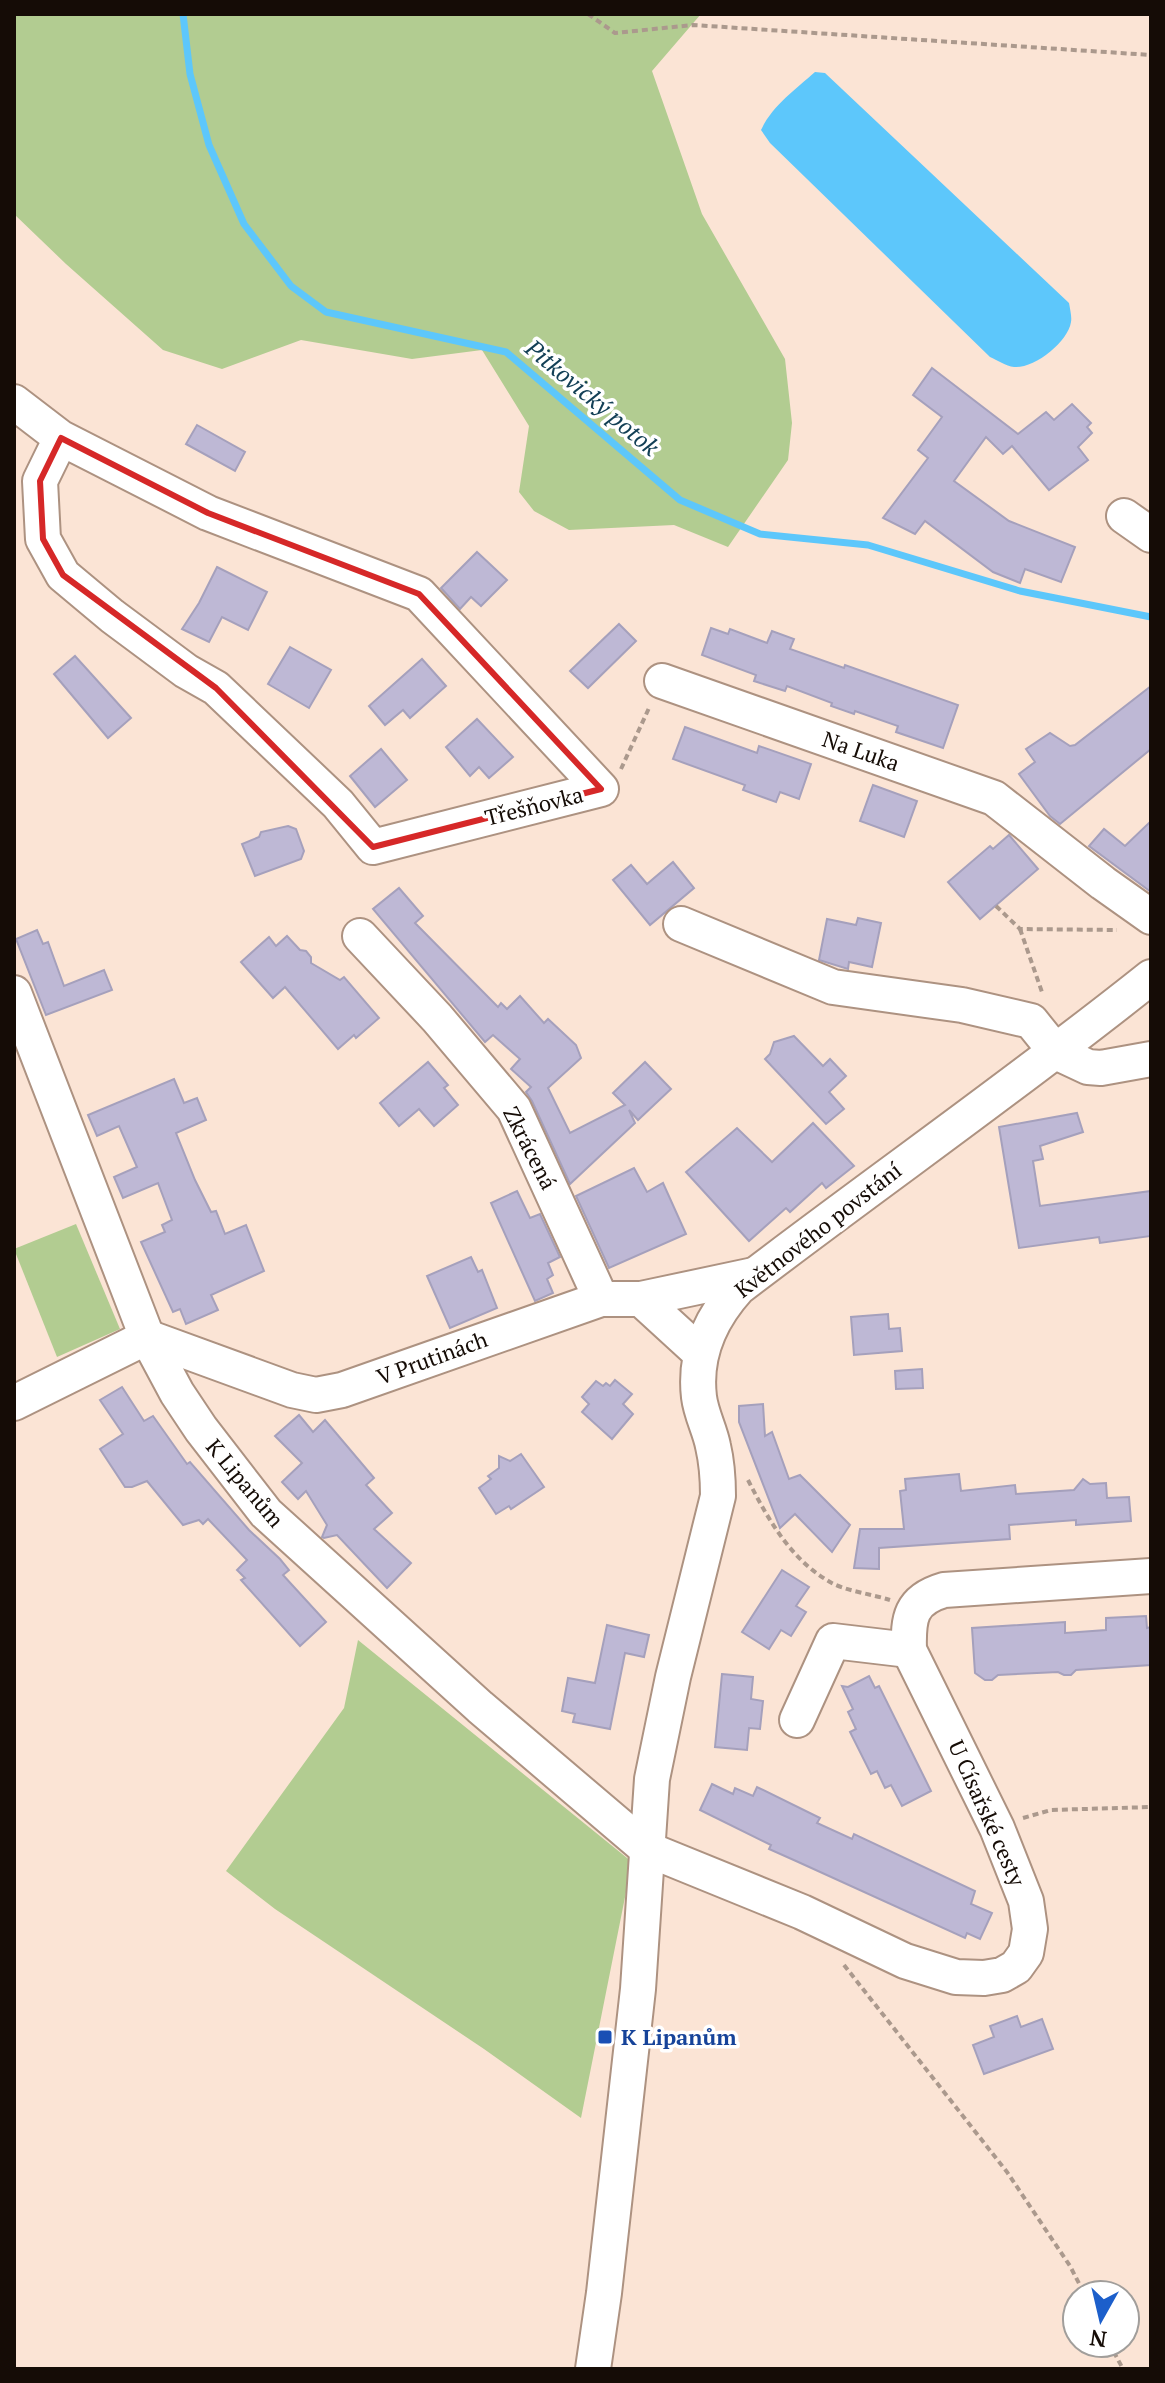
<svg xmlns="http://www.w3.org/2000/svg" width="1165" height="2383" font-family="'PT Serif',serif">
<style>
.green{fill:#b2cc91}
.water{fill:#5dc7fb}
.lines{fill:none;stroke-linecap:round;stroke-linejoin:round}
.stream{stroke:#5dc7fb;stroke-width:7}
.building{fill:#beb8d5;stroke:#a5a0bc;stroke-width:2}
.minor-casing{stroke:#ad9281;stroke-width:38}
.path{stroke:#ab998d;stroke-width:4;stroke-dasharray:6 4;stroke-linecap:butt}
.minor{stroke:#fff;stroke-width:34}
.marked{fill:none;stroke:#d62828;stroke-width:6;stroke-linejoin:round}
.transit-dot{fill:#1a4fb4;stroke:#fff;stroke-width:3}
.labels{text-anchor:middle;stroke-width:7;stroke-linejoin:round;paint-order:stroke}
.street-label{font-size:22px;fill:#150c06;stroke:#fff}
.transit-label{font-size:22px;font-weight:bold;fill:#164399;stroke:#fff;text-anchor:start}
.water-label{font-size:24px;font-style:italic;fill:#134056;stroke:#fff}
</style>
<rect width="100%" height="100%" fill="#fbe4d5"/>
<g class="green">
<path d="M14 14H701L652 71 702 214 785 359 792 423 788 460 728 547 674 525 569 530 534 511 519 492 529 426 482 350 412 359 301 340 222 369 163 350 66 264 14 214Z"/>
<path d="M76 1224 120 1329 57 1357 14 1249Z"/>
<path d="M358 1640 632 1862 581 2118 484 2049 275 1909 226 1871 344 1708Z"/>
</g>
<path class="water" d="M815 72 825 73 1069 303C1070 309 1072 317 1071 322 1068 342 1034 369 1014 367 1006 366 997 360 990 357L770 143 761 130C772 106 796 89 815 72Z"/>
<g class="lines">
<path class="stream" d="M183 14 190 74 209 145 244 224 291 286 326 312 506 352 680 500 760 534 868 545 1020 591 1151 617"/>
</g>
<g class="building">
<path d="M932 368 1018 434 1046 412 1054 420 1072 404 1091 423 1087 427 1092 433 1078 447 1088 460 1049 490 1012 446 1003 454 986 437 954 481 1009 521 1075 547 1061 582 1025 569 1020 583 993 572 925 521 915 534 883 518 928 458 918 450 942 417 913 395Z"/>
<path d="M197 425 245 452 235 471 186 444Z"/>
<path d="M477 552 507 580 481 606 471 597 460 609 441 588Z"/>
<path d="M217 567 267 592 248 630 222 617 209 642 182 629 199 603Z"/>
<path d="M619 624 636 641 588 688 570 671Z"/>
<path d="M711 628 728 634 730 629 767 643 772 631 794 639 790 649 844 668 845 665 958 705 943 748 896 732 898 726 855 711 854 714 831 706 832 703 787 686 785 691 754 681 756 675 702 655Z"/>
<path d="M290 647 331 670 309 708 268 684Z"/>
<path d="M75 656 131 718 108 738 54 674Z"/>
<path d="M422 659 446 686 410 718 403 710 385 725 369 706Z"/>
<path d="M1151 686V749L1060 824 1050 816 1019 774 1035 762 1026 749 1050 733 1070 746 1075 745Z"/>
<path d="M477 719 513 757 489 778 479 767 470 776 446 747Z"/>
<path d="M685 727 757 753 759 746 811 764 799 799 780 792 776 802 743 790 745 785 673 759Z"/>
<path d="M381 749 407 780 375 807 350 776Z"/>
<path d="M873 785 917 801 904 837 860 821Z"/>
<path d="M1151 821V892L1089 846 1104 829 1125 846Z"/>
<path d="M288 826 296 829 304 851 301 859 255 876 242 844 259 837 261 832Z"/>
<path d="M1009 835 1038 869 980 919 948 882 990 846 993 849Z"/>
<path d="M673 862 694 888 650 925 613 880 631 865 647 884Z"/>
<path d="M399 888 423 916 415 923 498 1007 501 1003 507 1009 520 996 544 1023 548 1019 576 1045 581 1058 548 1088 570 1133 625 1105 613 1093 645 1062 671 1089 638 1120 629 1110 635 1123 570 1184 532 1101 526 1092 531 1087 511 1069 520 1059 493 1035 485 1042 373 909Z"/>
<path d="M858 918 881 923 872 967 849 962 848 969 819 960 827 919 856 925Z"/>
<path d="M37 930 43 944 48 942 64 986 104 970 112 990 46 1015 16 939Z"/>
<path d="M287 936 300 950 306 951 311 957V963L340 980 344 977 379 1018 356 1038 354 1035 338 1049 285 987 273 998 241 962 269 937 276 946Z"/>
<path d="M794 1036 823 1066 830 1059 846 1076 829 1092 844 1109 826 1124 765 1059 770 1054 774 1042Z"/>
<path d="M428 1062 448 1085 444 1088 458 1105 434 1126 419 1109 399 1126 380 1103Z"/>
<path d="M174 1079 184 1103 197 1098 206 1120 176 1133 195 1180 211 1212 216 1211 225 1234 246 1225 264 1271 211 1295 218 1310 186 1324 180 1309 173 1312 141 1242 165 1232 162 1225 172 1220 158 1183 123 1198 114 1177 137 1167 119 1126 97 1136 88 1115Z"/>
<path d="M1077 1113 1083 1132 1040 1146 1043 1159 1033 1161 1040 1206 1151 1191V1236L1100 1243 1099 1237 1019 1248 999 1127Z"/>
<path d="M813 1123 854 1166 826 1188 822 1183 790 1212 786 1208 749 1241 686 1172 737 1128 772 1162Z"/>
<path d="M634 1168 647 1192 663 1183 686 1234 609 1268 576 1196Z"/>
<path d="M517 1191 530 1218 540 1214 560 1257 548 1263 553 1275 547 1279 553 1293 535 1301 491 1203Z"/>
<path d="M471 1257 478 1272 482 1270 497 1308 450 1328 427 1276Z"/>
<path d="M888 1314 889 1329 900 1328 902 1351 854 1355 851 1317Z"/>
<path d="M922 1369 923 1388 896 1389 895 1371Z"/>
<path d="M615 1380 632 1394 623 1404 633 1414 612 1439 582 1412 589 1404 582 1397 596 1381 603 1386 606 1383 610 1386Z"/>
<path d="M122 1387 144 1421 153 1416 187 1464 190 1462 249 1530 280 1559 289 1570 283 1575 326 1622 300 1646 241 1580 245 1578 237 1570 247 1560 208 1519 203 1524 199 1520 183 1525 147 1481 132 1487H125L100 1449 123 1434 100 1400Z"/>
<path d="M763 1404 765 1436 772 1432 789 1479 800 1475 850 1525 832 1552 795 1514 780 1528 739 1422V1406Z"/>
<path d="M299 1415 313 1432 325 1420 374 1478 366 1485 392 1513 374 1529 411 1563 387 1588 337 1535 324 1538 322 1537 327 1525 306 1491 298 1499 282 1482 302 1463 275 1436Z"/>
<path d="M521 1454 544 1487 511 1509 509 1506 496 1514 479 1488 491 1479 488 1476 499 1468V1456L510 1461Z"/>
<path d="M959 1474 961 1491 1015 1485 1016 1494 1074 1490 1083 1479 1090 1484 1106 1483 1107 1498 1129 1497 1131 1521 1076 1525V1520L1009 1525 1010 1539 879 1548V1569L854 1568 860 1529H904L900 1491 906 1490 905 1479Z"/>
<path d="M782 1570 809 1587 796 1606 806 1612 791 1636 781 1630 769 1649 742 1632Z"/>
<path d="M1146 1616 1147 1628 1151 1627V1665L1076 1670 1071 1675H1064L1058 1672 998 1675 992 1680H985L975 1673 972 1628 1065 1622V1633L1106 1630V1618Z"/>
<path d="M607 1625 649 1635 644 1657 625 1653 610 1729 573 1722 575 1714 562 1711 568 1678 595 1683Z"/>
<path d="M722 1674 753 1677 751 1699 763 1701 760 1729 749 1728 747 1750 715 1747Z"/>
<path d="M869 1676 875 1688 879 1686 931 1791 902 1806 891 1785 885 1788 877 1771 871 1774 850 1732 856 1729 848 1712 853 1709 842 1686 848 1687Z"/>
<path d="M712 1784 733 1794 735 1788 753 1796 757 1787 820 1818 817 1823 852 1839 854 1834 975 1891 971 1904 992 1913 980 1939 967 1933 965 1938 796 1861 769 1849 771 1845 700 1810Z"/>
<path d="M1017 2016 1021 2027 1042 2019 1053 2049 984 2074 973 2045 994 2037 990 2026Z"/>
</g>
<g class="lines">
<defs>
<g id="minor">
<path d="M14 402 61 438 208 513 419 594 601 789 373 847 338 804 216 688 186 671 112 616 63 575 43 539 40 481 61 438"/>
<path d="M1124 516 1151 535"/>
<path d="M662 681 994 798 1103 883 1151 917"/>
<path d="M681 924 833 987 962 1005 1031 1021 1056 1052 1088 1067 1101 1068 1151 1059"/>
<path d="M360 936 437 1018 514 1109 601 1299"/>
<path d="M14 993 147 1337 177 1393 201 1429 266 1513 480 1707 647 1849 802 1912 905 1961 956 1977 984 1978 1002 1975 1016 1967 1026 1953 1030 1929 1026 1901 997 1828 909 1650C908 1618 910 1600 944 1590L1151 1576"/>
<path d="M641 1299 700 1353"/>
<path d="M147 1337 292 1390 316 1395 342 1390 601 1299H641L754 1275"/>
<path d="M14 1403 147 1337"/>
<path d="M797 1720 833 1641 909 1650"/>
<path d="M593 2369 604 2293 638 1989 652 1779 673 1677 718 1496C718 1479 717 1463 713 1446 710 1430 701 1414 699 1397 694 1355 710 1319 738 1288 875 1183 1016 1085 1151 977"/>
</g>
</defs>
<use href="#minor" class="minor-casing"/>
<g class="path">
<path d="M588 14 615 33 693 25 1151 55"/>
<path d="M621 769 649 708"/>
<path d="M996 906 1020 929 1117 930"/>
<path d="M1020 929 1043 995"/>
<path d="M748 1480C768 1519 790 1559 830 1582 846 1591 871 1594 890 1600"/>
<path d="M1023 1818 1051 1810 1151 1807"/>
<path d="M844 1965 1007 2172 1070 2266 1085 2295"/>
<path d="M1109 2343 1123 2369"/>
</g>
<use href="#minor" class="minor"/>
</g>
<path class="marked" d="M61 438 208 513 419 594 601 789 373 847 216 688 63 575 43 539 40 481Z"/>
<rect class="transit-dot" x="597" y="2029" width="16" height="16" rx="4"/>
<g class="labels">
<g class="street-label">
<text transform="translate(861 751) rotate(19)" y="8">Na Luka</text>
<text transform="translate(534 806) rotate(-14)" y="8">Třešňovka</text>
<text transform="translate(530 1148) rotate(63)" y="8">Zkrácená</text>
<text transform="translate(818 1230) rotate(-38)" y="8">Květnového povstání</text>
<text transform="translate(432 1358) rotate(-20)" y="8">V Prutinách</text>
<text transform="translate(245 1483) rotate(50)" y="8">K Lipanům</text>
<text transform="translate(987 1813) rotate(66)" y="8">U Císařské cesty</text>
</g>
<g class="transit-label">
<text x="621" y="2045">K Lipanům</text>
</g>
<g class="water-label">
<text transform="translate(592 398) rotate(40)" y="8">Pitkovický potok</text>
</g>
</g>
<rect width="1165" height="2383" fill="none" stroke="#150c06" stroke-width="32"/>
<g transform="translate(1101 2319) rotate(188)"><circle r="38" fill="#ffffff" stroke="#a19e9b" stroke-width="2"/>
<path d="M0-6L14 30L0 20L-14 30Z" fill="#1c5fcb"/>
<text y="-12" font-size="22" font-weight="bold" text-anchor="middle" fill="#150c06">N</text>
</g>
</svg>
